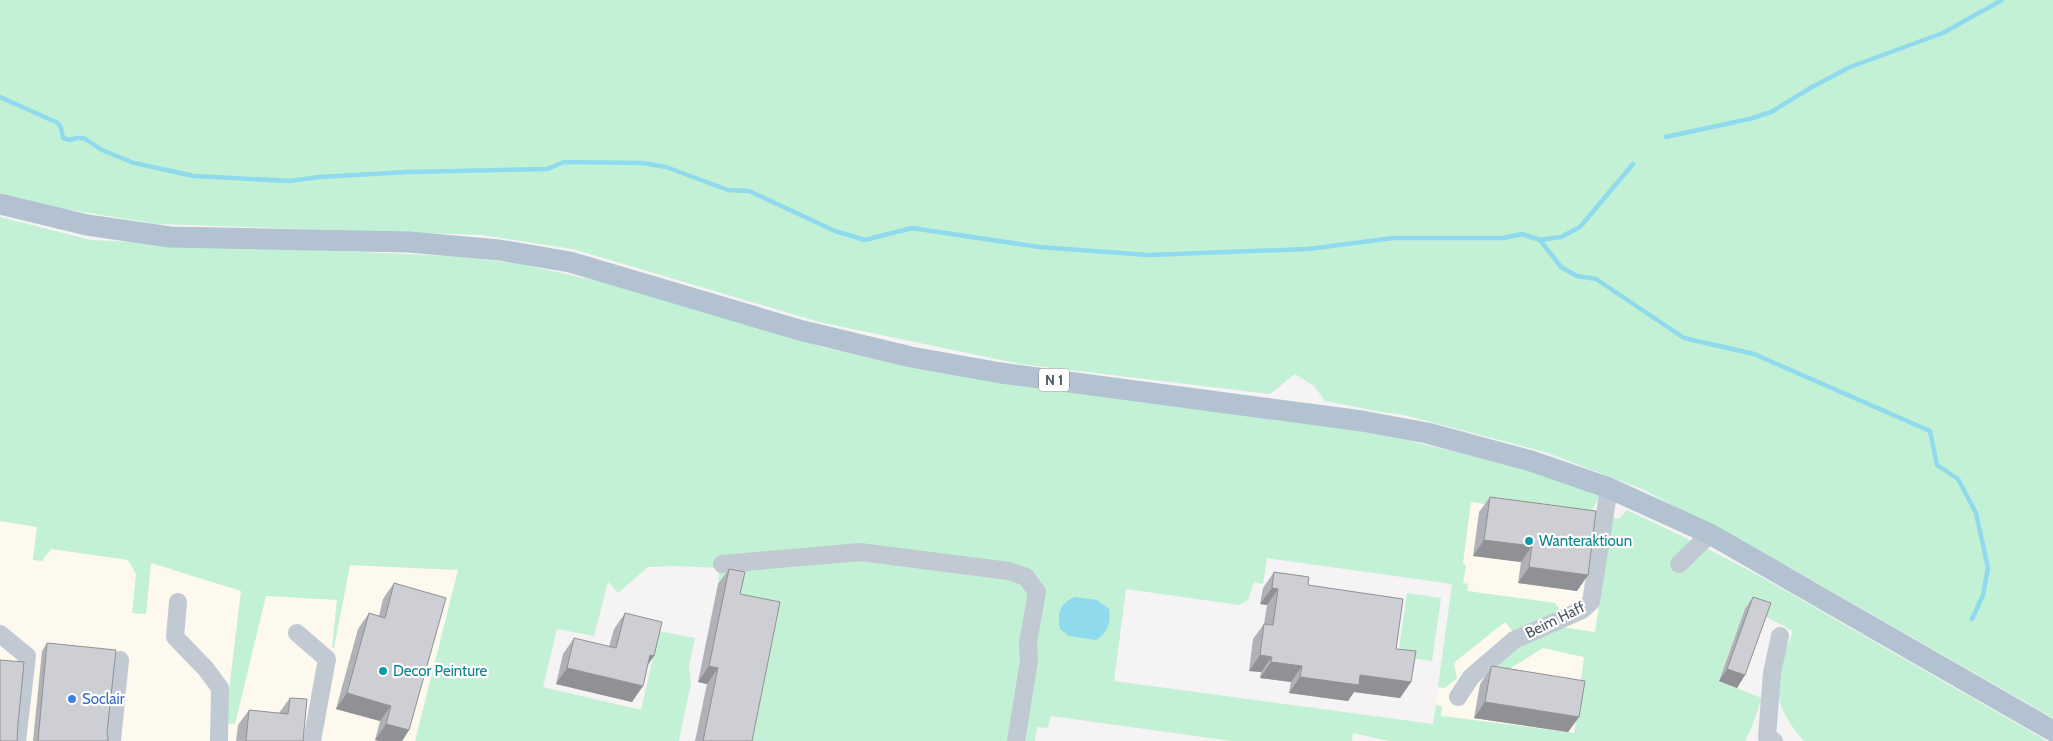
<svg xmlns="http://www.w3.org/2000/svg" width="2053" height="741" font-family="Cabin,sans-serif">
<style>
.commercial{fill:#fdf9ef}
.green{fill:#c3f1d5}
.water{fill:#90daee}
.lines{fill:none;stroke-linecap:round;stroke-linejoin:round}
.stream{stroke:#90daee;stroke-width:4.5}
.minor{stroke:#c1cad2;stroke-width:18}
.major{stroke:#b3c2d1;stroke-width:21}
.wall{fill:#b0b2b7}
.shaded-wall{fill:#909195}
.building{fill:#cdcfd5;stroke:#909195}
.culture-dot{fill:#0f9aa8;stroke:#fff;stroke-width:2}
.shop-dot{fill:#3f7fe0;stroke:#fff;stroke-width:2}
.labels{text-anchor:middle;stroke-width:4.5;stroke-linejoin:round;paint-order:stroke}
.shield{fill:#fff;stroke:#808990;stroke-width:1}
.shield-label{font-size:14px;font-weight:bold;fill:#4a5661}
.culture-label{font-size:15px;fill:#0d838f;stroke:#fff;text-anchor:start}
.street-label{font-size:15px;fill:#4a5661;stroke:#fff}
.shop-label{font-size:15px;fill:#366cbe;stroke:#fff;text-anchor:start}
</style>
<rect width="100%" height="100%" fill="#f5f3f3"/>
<g class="commercial">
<path d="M1471 502 1596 519 1612 517 1595 632 1560 627 1504 673 1543 648 1584 657 1574 733 1440 715 1442 706 1436 705 1438 687 1445 688 1456 661 1505 622 1514 632 1558 611 1559 608 1555 603 1467 591 1463 583 1466 566 1463 563Z"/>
<path d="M0 521 37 527 33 560 51 549 128 560 136 574 133 613 146 614 151 562 241 591 225 723 235 724 266 595 337 600 332 647 334 648 350 565 458 570 415 741H0Z"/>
</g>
<g class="green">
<path d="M0 0H2053V718L1798 572 1642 489 1545 452 1404 415 1382 412 1325 401 1314 386 1295 374 1270 394 1020 364 819 322 573 249 482 235 158 224 65 209 0 193Z"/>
<path d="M0 217 91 240 453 256 520 264 616 285 825 348 1025 386 1362 430 1526 468 1599 496 1592 511 1598 513 1597 519 1471 502 1463 563 1466 566 1463 583 1468 584 1467 591 1555 603 1559 608 1558 611 1513 632 1505 622 1456 661 1454 664 1457 678 1445 688 1438 687 1452 584 1267 558 1263 584 1254 582 1248 600 1239 605 1126 589 1114 681 1433 724 1436 705 1442 706 1441 716 1574 733 1584 657 1543 648 1504 672 1494 666 1515 648 1561 627 1595 632 1612 517 1619 519 1627 510 1690 540 1685 552 1696 561 1706 548 1758 575 2047 741H1804C1767 698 1775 680 1793 631L1763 615 1745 609 1719 681 1762 698 1751 729 1745 741H1389L1353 733 1352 741H1231L1051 716 1048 728 1037 727 1035 741H744L718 584 719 568 675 566 648 567 618 593 608 582 594 636 557 629 543 687 641 710 659 631 695 638 689 666 691 683 679 741H415L458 570 350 565 334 648H332L337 600 266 596 235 724 225 723 241 591 151 563 146 614 132 613 136 574 128 560 51 549 42 561 33 560 37 527 0 521Z"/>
<path d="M1407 593 1441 598 1432 661 1398 656Z"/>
</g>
<path class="water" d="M1074 597 1097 600 1109 609C1111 623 1108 632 1096 640L1069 636 1060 629C1057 613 1059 605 1074 597Z"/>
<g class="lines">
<g class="stream">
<path d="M0 97 58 123 61 128 63 138 70 140 77 138H84L102 150 134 163 194 176 290 181 319 177 407 172 547 169 564 162 643 163 666 167 728 190 749 191 835 231 865 240 912 228 1039 247 1148 255 1308 249 1393 238H1503L1522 234 1540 240 1561 237 1580 227 1633 164"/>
<path d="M1666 137 1749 119 1771 112 1812 87 1850 67 1943 33 2002 0"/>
<path d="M1540 240 1561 267 1577 276 1596 279 1684 338 1754 354 1930 431 1937 465 1958 479 1976 513 1988 568 1983 595 1972 619"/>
</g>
<g class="minor">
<path d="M722 564 860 552 1009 571 1026 577 1037 592 1028 643 1029 661 1016 741"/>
<path d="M1679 564 1710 534"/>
<path d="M178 602 175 637 206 669 220 688 219 741"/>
<path d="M297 633 327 659 312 741"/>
<path d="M0 634 27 656 17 741"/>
<path d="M1458 697 1471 677 1514 640 1582 610 1591 602 1609 488"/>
<path d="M112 741 120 660"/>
<path d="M1774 741 1767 737 1772 673 1780 636"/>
</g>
<path class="major" d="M0 204 87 225 170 237 409 242 499 250 570 262 803 331 911 357 1001 373 1362 421 1427 433 1531 461 1609 488 1710 534 2053 731"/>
</g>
<g class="wall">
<path d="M1490 497 1588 575 1577 591 1518 583 1521 562 1473 556 1479 512Z"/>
<path d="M729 569 740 594 752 741H695L707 684 698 682 718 584Z"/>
<path d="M1274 572 1308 585 1396 649 1411 682 1400 698 1354 692 1348 701 1289 693 1291 682 1260 678 1261 672 1249 671 1253 639 1264 624 1267 605 1260 604 1263 588Z"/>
<path d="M394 583 409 730 402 741H380L375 740 380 721 336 709 358 629 369 613 379 616 383 599Z"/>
<path d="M1753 597 1745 675 1737 688 1719 681 1745 609Z"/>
<path d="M625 613 654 656 648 664 632 702 556 684 563 654 574 638 609 647 614 629Z"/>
<path d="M47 643 107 732 108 741H33L42 651Z"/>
<path d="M1491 668 1579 717 1568 732 1474 718 1480 684Z"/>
<path d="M290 698 303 741H236L238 725 249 710 279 713Z"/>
</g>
<g class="shaded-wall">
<path d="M1484 540 1532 546 1521 562 1473 556Z"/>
<path d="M1529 567 1588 575 1577 591 1518 583Z"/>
<path d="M1272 588 1278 589 1267 605 1260 604Z"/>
<path d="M650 655 654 656 643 672Z"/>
<path d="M1260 655 1272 657 1261 672 1249 671Z"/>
<path d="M1271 662 1302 666 1291 682 1260 678Z"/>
<path d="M709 666 718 668 707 684 698 682Z"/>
<path d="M567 668 643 686 632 702 556 684Z"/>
<path d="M1727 669 1745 675 1737 688 1719 681Z"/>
<path d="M1360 675 1411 682 1400 698 1354 692 1348 701 1289 693 1300 677Z"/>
<path d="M347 693 391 706 380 721 336 709Z"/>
<path d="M1485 702 1579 717 1568 732 1474 718Z"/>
<path d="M386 724 409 730 402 741H380L375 740Z"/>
</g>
<g class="building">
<path d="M1490 497 1596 511 1588 575 1529 567 1532 546 1484 540Z"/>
<path d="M729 569 745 572 740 594 780 602 752 741H703L718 668 709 666Z"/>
<path d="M1274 572 1309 577 1308 585 1403 599 1396 649 1416 651 1411 682 1360 675 1359 685 1300 677 1302 666 1271 662 1272 657 1260 655 1264 624 1273 625 1278 589 1272 588Z"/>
<path d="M394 583 446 598 409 730 386 724 391 706 347 693 369 613 385 618Z"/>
<path d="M1753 597 1771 603 1745 675 1727 669Z"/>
<path d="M625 613 662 622 654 656 650 655 643 686 567 668 574 638 616 648Z"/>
<path d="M47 643 116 650 107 732 108 738V741H38Z"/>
<path d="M0 660 24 662 18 724 17 741H0Z"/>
<path d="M1492 666 1585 681 1579 717 1485 702 1491 668Z"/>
<path d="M290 698 307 699 303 741H246L249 710 288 714Z"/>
</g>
<g class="culture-dot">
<circle cx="1529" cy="541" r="5"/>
<circle cx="383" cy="671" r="5"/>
</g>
<circle class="shop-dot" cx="72" cy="699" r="5"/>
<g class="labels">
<rect class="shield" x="1039" y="368.5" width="30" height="23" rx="4"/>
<g class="shield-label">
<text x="1054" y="385">N 1</text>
</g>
<g class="culture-label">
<text x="1539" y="546">Wanteraktioun</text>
<text x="393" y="676">Decor Peinture</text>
</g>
<g class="street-label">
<text transform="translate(1555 620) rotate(-26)" y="5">Beim Haff</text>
</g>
<g class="shop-label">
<text x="82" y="704">Soclair</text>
</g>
</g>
</svg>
